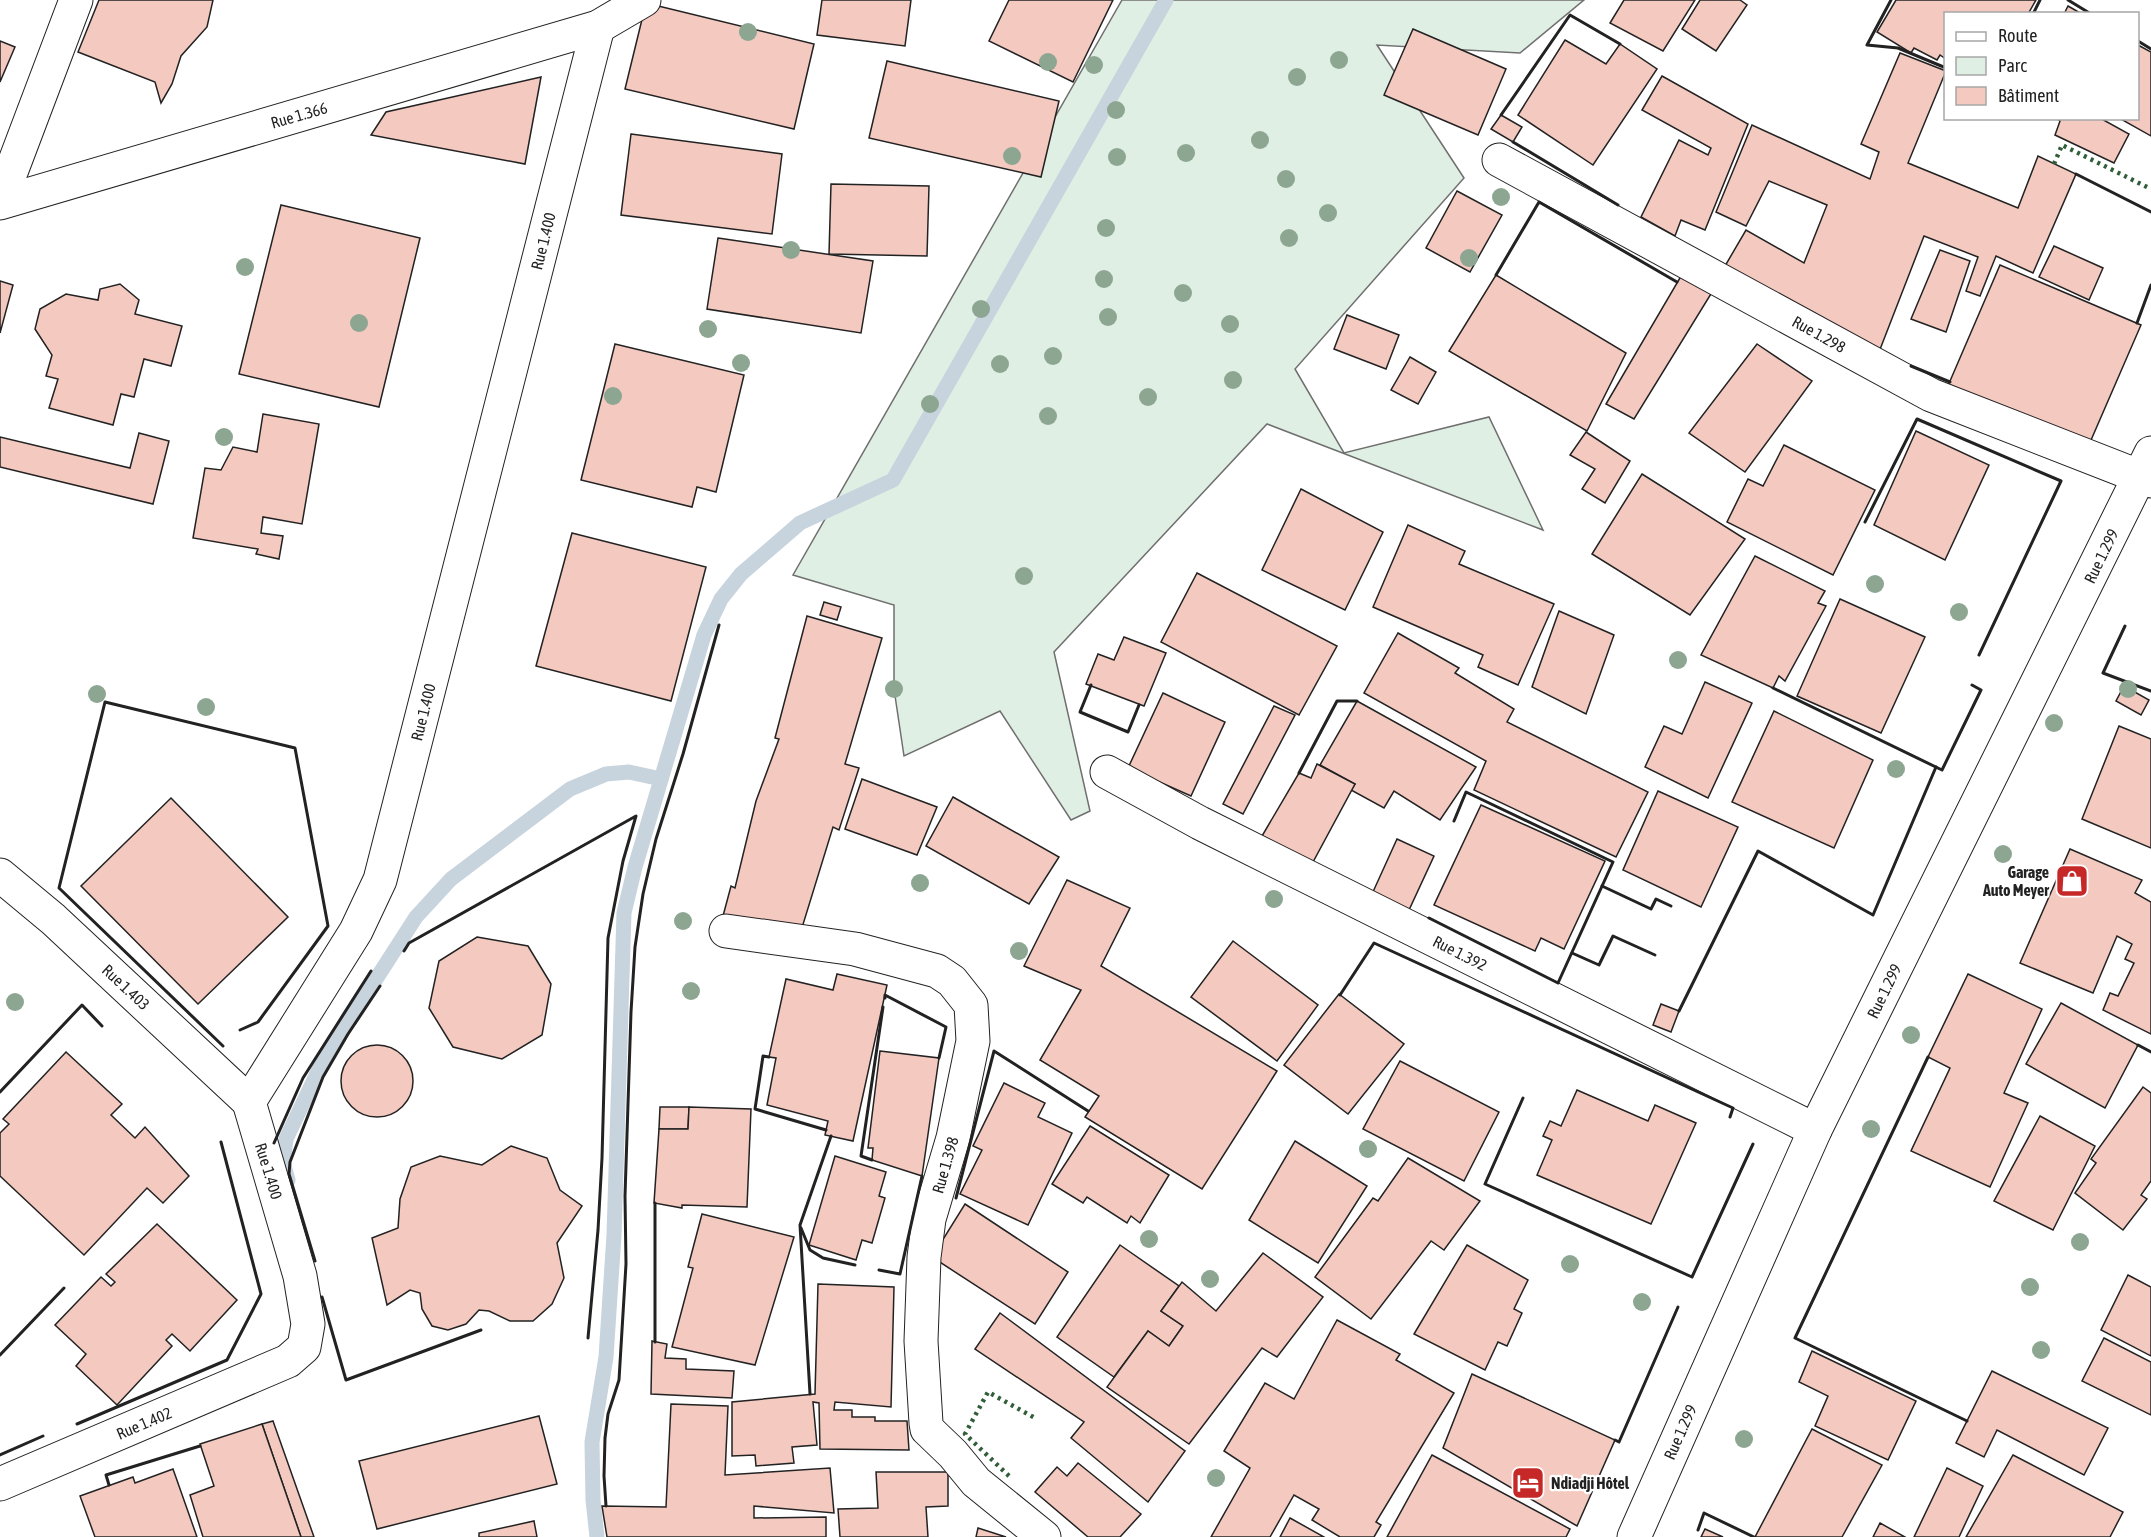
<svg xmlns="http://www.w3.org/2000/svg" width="2151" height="1537" font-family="'Asap Condensed',sans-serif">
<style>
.green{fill:#e0efe3;stroke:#6f6f6f;stroke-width:1.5}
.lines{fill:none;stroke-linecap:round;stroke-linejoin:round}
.stream{stroke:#c7d3dd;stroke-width:15}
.building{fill:#f3c9c0;stroke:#222;stroke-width:1.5}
.minor-casing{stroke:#222;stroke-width:35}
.minor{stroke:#fff;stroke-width:33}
.hedge{stroke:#2f5e38;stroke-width:4.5;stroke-dasharray:3 4.5;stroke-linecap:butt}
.wall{stroke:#222;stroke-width:3}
.tree{fill:#8da692}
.labels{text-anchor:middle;stroke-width:4.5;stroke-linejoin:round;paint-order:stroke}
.street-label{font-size:16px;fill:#222;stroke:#fff}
.poi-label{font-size:16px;font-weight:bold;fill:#222;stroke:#fff;text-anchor:end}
</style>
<rect width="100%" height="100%" fill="#fff"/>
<path class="green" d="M1122 0H1584L1520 53 1377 45 1464 178 1295 369 1344 453 1489 417 1543 530 1267 424 1054 652 1090 811 1071 820 1000 711 904 756 894 689V605L793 575Z"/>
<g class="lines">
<g class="stream">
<path d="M288 1180 283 1162 286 1139 322 1063 416 917 451 879 570 789 606 774 629 772 661 779"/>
<path d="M597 1537 593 1500 592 1442 606 1357 614 1235 624 913 635 867 704 635 721 599 741 574 800 523 893 480 1166 0"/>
</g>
</g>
<g class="building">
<path d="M99 0H213L207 27 181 56 172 84 161 103 155 82 78 52Z"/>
<path d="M822 0H911L905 46 817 35Z"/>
<path d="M1009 0H1113L1073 82 989 41Z"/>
<path d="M1624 0H1695L1663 51 1610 23Z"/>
<path d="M1700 0H1740L1747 5 1716 51 1682 29Z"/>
<path d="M1896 0H2036L2028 14H1946V59L1940 55 1937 60 1914 48 1911 53 1877 32Z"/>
<path d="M646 3 814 44 794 129 625 89Z"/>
<path d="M2068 6 2082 14H2064Z"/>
<path d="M1413 29 1506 69 1478 135 1384 95Z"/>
<path d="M1565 40 1606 64 1620 44 1657 69 1593 165 1518 115Z"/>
<path d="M0 41 15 47 0 82Z"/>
<path d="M2138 45 2151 52V136L2119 118H2138Z"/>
<path d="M1900 53 1946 71 1908 163 2018 208 2038 156 2076 174 2033 273 1996 256 1980 296 1966 291 1978 257 1924 236 1879 352 1725 266 1746 230 1804 263 1827 205 1769 181 1746 226 1716 212 1752 125 1870 179 1879 152 1861 144Z"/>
<path d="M887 61 1059 101 1041 177 869 138Z"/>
<path d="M1662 76 1748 124 1705 230 1681 220 1675 236 1641 217 1679 140 1708 155 1711 148 1642 110Z"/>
<path d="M541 77 525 164 371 135 386 112Z"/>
<path d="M1501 115 1522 127 1513 142 1491 129Z"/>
<path d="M2056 118H2100L2129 134 2114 163 2055 135 2060 121Z"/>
<path d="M631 134 782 154 772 234 621 215Z"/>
<path d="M831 184 929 186 927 256 829 254Z"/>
<path d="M1457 191 1502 215 1470 272 1426 248Z"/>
<path d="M281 205 420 238 379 407 239 374Z"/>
<path d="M718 238 873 261 861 333 707 309Z"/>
<path d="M2054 246 2103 268 2089 300 2039 277Z"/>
<path d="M1940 250 1970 261 1946 332 1911 319Z"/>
<path d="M2000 265 2141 325 2088 447 1947 388Z"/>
<path d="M1684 271 1714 289 1634 419 1606 404Z"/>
<path d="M1496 275 1626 353 1587 431 1449 351Z"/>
<path d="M0 281 13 285 0 333Z"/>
<path d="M120 284 139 300 135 314 182 326 171 366 144 359 134 397 121 394 113 425 49 408 58 379 46 376 52 355 35 329 40 309 66 294 98 300 100 289Z"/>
<path d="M1347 315 1399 335 1386 369 1334 349Z"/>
<path d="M615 344 744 375 716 492 697 487 692 507 581 480Z"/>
<path d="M1757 344 1812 381 1745 472 1689 433Z"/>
<path d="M1410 357 1436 372 1418 404 1391 390Z"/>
<path d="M263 414 319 424 302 524 263 517 261 533 283 536 279 559 256 554 258 549 193 538 205 468 221 470 233 447 257 452Z"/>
<path d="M1916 431 1989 465 1945 560 1874 525Z"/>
<path d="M1586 432 1630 461 1605 503 1582 489 1595 469 1570 455Z"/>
<path d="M139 433 169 441 153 504 0 467V437L130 468Z"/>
<path d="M1784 445 1875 490 1833 575 1727 522 1748 479 1763 486Z"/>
<path d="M1642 474 1745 539 1690 615 1592 554Z"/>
<path d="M1301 489 1383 532 1345 610 1262 570Z"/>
<path d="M1408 525 1465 551 1459 564 1554 604 1518 685 1478 667 1483 655 1373 607Z"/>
<path d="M572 533 706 567 671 701 536 666Z"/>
<path d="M1755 556 1825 591 1818 603 1826 606 1785 681 1779 676 1773 688 1701 655Z"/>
<path d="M1197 573 1337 646 1299 715 1161 642Z"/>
<path d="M1840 599 1925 637 1881 733 1797 696Z"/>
<path d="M824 602 841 607 837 620 820 615Z"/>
<path d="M1559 611 1614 635 1586 714 1532 687Z"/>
<path d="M807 616 882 638 845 764 859 768 839 830 833 827 801 931 723 916 731 886 735 888 756 801 779 739 775 738Z"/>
<path d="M1398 633 1459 668 1455 673 1514 709 1507 722 1648 792 1616 857 1474 790 1486 761 1364 693Z"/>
<path d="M1124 637 1166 653 1144 706 1086 684 1098 654 1114 660Z"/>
<path d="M1705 682 1752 703 1708 798 1645 767 1664 726 1682 734Z"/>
<path d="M2124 686 2149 700 2141 715 2116 701Z"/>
<path d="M1163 693 1225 722 1191 796 1128 768Z"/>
<path d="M1357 701 1476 767 1440 820 1394 791 1384 808 1351 790 1355 784 1320 765Z"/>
<path d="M1274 706 1295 715 1243 814 1223 804Z"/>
<path d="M1774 711 1873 760 1834 848 1732 802Z"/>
<path d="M2119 726 2151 739V848L2082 819Z"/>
<path d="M1317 764 1355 784 1313 862 1262 836 1299 773 1311 778Z"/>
<path d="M862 779 937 807 917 855 845 829Z"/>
<path d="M1658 791 1738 827 1701 907 1623 870Z"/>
<path d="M953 797 1059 857 1029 904 926 846Z"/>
<path d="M171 798 288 917 198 1004 81 886Z"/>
<path d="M1481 805 1605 861 1564 949 1541 938 1535 951 1434 905Z"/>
<path d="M1397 839 1434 856 1409 910 1372 894Z"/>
<path d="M2070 849 2142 880 2135 893 2151 902V1034L2103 1010 2110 993 2118 996 2134 963 2125 959 2132 944 2117 936 2093 993 2020 963Z"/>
<path d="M1067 880 1130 908 1101 966 1277 1071 1202 1189 1085 1117 1099 1096 1040 1060 1081 990 1024 966Z"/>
<path d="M477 937 528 946 551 984 542 1035 502 1059 453 1047 429 1008 439 961Z"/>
<path d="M1233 941 1318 1005 1277 1061 1191 997Z"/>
<path d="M837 974 887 985 853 1141 825 1135 828 1121 767 1105 776 1058 769 1057 786 979 833 990Z"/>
<path d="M1968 974 2042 1009 2004 1093 2028 1103 1990 1187 1911 1151 1950 1068 1928 1057Z"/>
<path d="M1339 994 1404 1044 1348 1114 1284 1065Z"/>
<path d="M2061 1003 2138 1045 2105 1108 2026 1064Z"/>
<path d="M1661 1004 1679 1011 1671 1032 1653 1025Z"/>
<circle cx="377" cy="1081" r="36"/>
<path d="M880 1051 939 1058 922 1176 872 1160 873 1148H868Z"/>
<path d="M66 1052 122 1104 111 1115 135 1138 145 1127 189 1176 163 1203 147 1188 84 1255 0 1176V1133L9 1124 3 1119Z"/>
<path d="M1400 1061 1499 1112 1464 1181 1363 1129Z"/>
<path d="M1004 1083 1045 1103 1038 1117 1072 1133 1028 1225 960 1194 982 1150 973 1146Z"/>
<path d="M2143 1087 2151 1093V1181L2141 1195 2147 1199 2123 1230 2075 1193 2096 1163 2091 1159Z"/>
<path d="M1577 1090 1648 1121 1655 1105 1696 1123 1651 1224 1537 1175 1552 1140 1543 1136 1550 1121 1561 1126Z"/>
<path d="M660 1107H689L688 1129H659Z"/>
<path d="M689 1107 751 1109 747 1207 682 1205V1208L654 1203 659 1129H688Z"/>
<path d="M2040 1116 2095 1146 2053 1230 1994 1201Z"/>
<path d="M1090 1126 1169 1175 1140 1223 1131 1216 1127 1223 1087 1197 1083 1203 1052 1184Z"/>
<path d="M1295 1141 1367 1186 1318 1263 1249 1220Z"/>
<path d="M511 1146 547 1158 560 1190 582 1206 557 1243 564 1278 552 1304 533 1321H510L489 1311 479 1310 466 1324 448 1330 432 1326 422 1309 420 1293 410 1290 387 1305 372 1238 398 1228 400 1199 411 1167 440 1156 482 1165Z"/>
<path d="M835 1156 886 1172 879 1196 885 1198 872 1243 862 1240 856 1260 809 1245Z"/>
<path d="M1408 1158 1480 1201 1444 1250 1431 1241 1371 1319 1315 1277 1373 1198 1378 1201Z"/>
<path d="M965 1204 1068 1272 1035 1324 932 1257Z"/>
<path d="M702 1214 794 1237 755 1365 672 1347 693 1268 688 1267Z"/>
<path d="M157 1224 237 1300 190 1351 172 1334 166 1340 172 1346 117 1405 76 1366 86 1354 55 1325 101 1277 111 1286 115 1282 106 1274Z"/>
<path d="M1120 1245 1179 1286 1161 1311 1183 1326 1169 1346 1148 1331 1114 1377 1057 1337Z"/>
<path d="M1467 1245 1528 1280 1514 1309 1522 1313 1507 1346 1498 1342 1485 1370 1414 1334Z"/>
<path d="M1263 1253 1323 1297 1277 1357 1262 1348 1189 1444 1107 1387 1148 1331 1169 1346 1183 1326 1161 1311 1182 1282 1216 1311Z"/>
<path d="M2128 1275 2151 1287V1356L2101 1330Z"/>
<path d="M818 1284 894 1287 891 1407 835 1402 834 1410H852V1417H875V1421H907L909 1450 820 1449 819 1403 813 1402 817 1445 792 1447 794 1463 756 1466 755 1455 732 1456V1402L815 1394Z"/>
<path d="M1000 1313 1185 1451 1148 1502 1071 1438 1084 1422 975 1349Z"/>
<path d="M1337 1320 1400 1354 1396 1360 1454 1393 1376 1522 1381 1525 1374 1537H1340L1312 1520 1319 1509 1294 1495 1270 1537H1211L1250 1468 1224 1451 1265 1383 1294 1399Z"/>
<path d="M2104 1338 2151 1362V1415L2082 1381Z"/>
<path d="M652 1341 667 1344 665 1358 686 1359V1369L734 1371 732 1398 651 1394Z"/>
<path d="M1812 1351 1916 1401 1888 1460 1815 1426 1828 1396 1799 1382Z"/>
<path d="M1992 1371 2108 1428 2084 1475 1997 1430 1984 1457 1956 1443Z"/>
<path d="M1472 1374 1615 1440 1577 1526 1443 1448Z"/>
<path d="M671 1404 728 1406 725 1475 830 1468 834 1513 754 1506V1518L826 1517V1537H607L602 1506 666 1507Z"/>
<path d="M539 1416 557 1484 377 1529 359 1461Z"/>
<path d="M273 1421 314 1537H301L262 1424Z"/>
<path d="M262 1424 301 1537H203L190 1495 214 1486 200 1444Z"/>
<path d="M1812 1429 1882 1465 1842 1537H1755Z"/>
<path d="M1432 1455 1570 1529 1566 1537H1387Z"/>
<path d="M2013 1455 2123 1512 2110 1537H1966Z"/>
<path d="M1078 1463 1141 1514 1120 1537H1088L1035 1492 1057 1467 1067 1476Z"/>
<path d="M1947 1468 1983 1486 1959 1537H1914Z"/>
<path d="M173 1469 197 1537H95L80 1496 133 1477 135 1483Z"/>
<path d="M876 1472H948V1506L926 1507 928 1537H840L838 1509 878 1508Z"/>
<path d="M1290 1518 1324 1537H1280Z"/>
<path d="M534 1521 537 1537H479V1533Z"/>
<path d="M1880 1523 1905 1537H1873Z"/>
<path d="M978 1528 1006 1537H976Z"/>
<path d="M1705 1529 1723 1537H1701Z"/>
</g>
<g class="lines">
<defs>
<g id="minor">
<path d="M1499 160 1931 395 2151 481"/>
<path d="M0 201 76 0"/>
<path d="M0 203 598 27 644 0"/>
<path d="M1107 772 1200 823 1815 1130"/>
<path d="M0 875 53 919 249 1102"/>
<path d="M726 931 855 949 937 971 952 981 971 1005 973 1041 953 1138 929 1219 924 1257 921 1341 926 1423 927 1429 953 1454 976 1482 1044 1537"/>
<path d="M0 1484 288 1361 304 1347 308 1324 300 1276 249 1102 356 931 380 880 598 27"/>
<path d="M1634 1537 1815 1130 2151 453"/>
</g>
</defs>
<use href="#minor" class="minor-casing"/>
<use href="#minor" class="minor"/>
<g class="hedge">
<path d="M2054 164 2062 145 2151 189"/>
<path d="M1009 1476 965 1434 988 1392 1035 1418"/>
</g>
<g class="wall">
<path d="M1891 0 1867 45 1898 48 1946 68"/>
<path d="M2068 0 2091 14"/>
<path d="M2033 14 2040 0"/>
<path d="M2138 41 2151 49"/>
<path d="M1501 115 1570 15 1620 44"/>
<path d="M1513 142 1618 205"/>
<path d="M2076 174 2151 212"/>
<path d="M1496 275 1539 202 1677 282"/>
<path d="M2137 323 2151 285"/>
<path d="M1911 366 1950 382"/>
<path d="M1865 522 1917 419 2061 481 1979 655"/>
<path d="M2125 626 2103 673 2151 691"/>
<path d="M1091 685 1080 712 1128 732 1139 705"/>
<path d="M1773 688 1942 770 1981 690 1972 685"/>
<path d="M1299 773 1337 701H1357"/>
<path d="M1602 886 1651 909 1656 899 1671 906"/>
<path d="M1429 918 1558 983 1613 862 1466 792 1454 821"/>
<path d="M404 951 409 943 636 816 623 861 608 938 602 1158 598 1230 588 1338"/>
<path d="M1572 953 1599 965 1613 936 1655 955"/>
<path d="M1340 995 1374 943 1733 1108 1730 1117"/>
<path d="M885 998V995L946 1027 939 1058"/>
<path d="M1679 1011 1758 851 1873 915 1936 767"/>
<path d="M2138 1045 2151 1052"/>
<path d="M223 1046 59 888 105 702 295 748 328 926 258 1022 240 1030"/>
<path d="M769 1057 763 1056 755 1109 826 1130"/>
<path d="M1928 1057 1795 1338 1967 1421"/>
<path d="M0 1092 82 1005 102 1026"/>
<path d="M1523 1098 1485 1184 1692 1277 1753 1144"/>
<path d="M274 1143 303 1078 371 971"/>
<path d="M872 1160 861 1156 883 1007"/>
<path d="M956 1198 994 1051 1088 1111"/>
<path d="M655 1203V1342"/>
<path d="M801 1228 810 1250 823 1258 855 1265"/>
<path d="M315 1261 289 1174 290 1162 323 1077 348 1034 380 986"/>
<path d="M879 1270 900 1274 922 1176"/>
<path d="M322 1297 346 1380 481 1330"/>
<path d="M0 1355 64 1288"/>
<path d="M810 1394 800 1225 831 1136"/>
<path d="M77 1424 227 1360 261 1294 221 1142"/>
<path d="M1615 1440 1619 1442 1678 1307"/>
<path d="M0 1455 43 1436"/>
<path d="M109 1485 106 1475 200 1446"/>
<path d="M606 1506 604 1476 605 1438 608 1414 619 1380 626 1264 625 1196 631 1012 635 947 643 894 656 839 683 754 719 625"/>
<path d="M1698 1530 1704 1513 1754 1537"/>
</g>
</g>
<g class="tree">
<circle cx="748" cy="32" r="9"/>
<circle cx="1339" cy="60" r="9"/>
<circle cx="1048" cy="62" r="9"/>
<circle cx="1094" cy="65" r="9"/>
<circle cx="1297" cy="77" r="9"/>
<circle cx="1116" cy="110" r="9"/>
<circle cx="1260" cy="140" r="9"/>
<circle cx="1186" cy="153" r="9"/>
<circle cx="1012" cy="156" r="9"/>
<circle cx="1117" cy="157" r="9"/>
<circle cx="1286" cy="179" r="9"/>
<circle cx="1501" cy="197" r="9"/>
<circle cx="1328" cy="213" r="9"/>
<circle cx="1106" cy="228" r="9"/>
<circle cx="1289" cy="238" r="9"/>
<circle cx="791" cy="250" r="9"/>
<circle cx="1469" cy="258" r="9"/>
<circle cx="245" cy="267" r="9"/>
<circle cx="1104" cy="279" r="9"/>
<circle cx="1183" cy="293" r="9"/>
<circle cx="981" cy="309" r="9"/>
<circle cx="1108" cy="317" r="9"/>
<circle cx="359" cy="323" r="9"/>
<circle cx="1230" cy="324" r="9"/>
<circle cx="708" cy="329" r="9"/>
<circle cx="1053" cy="356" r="9"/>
<circle cx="741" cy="363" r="9"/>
<circle cx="1000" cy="364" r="9"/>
<circle cx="1233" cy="380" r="9"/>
<circle cx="613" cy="396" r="9"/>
<circle cx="1148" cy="397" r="9"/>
<circle cx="930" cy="404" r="9"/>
<circle cx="1048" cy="416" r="9"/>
<circle cx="224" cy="437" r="9"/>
<circle cx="1024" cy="576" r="9"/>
<circle cx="1875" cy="584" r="9"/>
<circle cx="1959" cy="612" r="9"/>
<circle cx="1678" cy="660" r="9"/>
<circle cx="894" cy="689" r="9"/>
<circle cx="2128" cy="689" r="9"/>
<circle cx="97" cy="694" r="9"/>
<circle cx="206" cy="707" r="9"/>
<circle cx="2054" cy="723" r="9"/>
<circle cx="1896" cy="769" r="9"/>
<circle cx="2003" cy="854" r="9"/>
<circle cx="920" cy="883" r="9"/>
<circle cx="1274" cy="899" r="9"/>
<circle cx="683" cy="921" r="9"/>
<circle cx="1019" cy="951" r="9"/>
<circle cx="691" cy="991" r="9"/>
<circle cx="15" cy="1002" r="9"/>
<circle cx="1911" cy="1035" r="9"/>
<circle cx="1871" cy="1129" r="9"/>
<circle cx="1368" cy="1149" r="9"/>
<circle cx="1149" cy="1239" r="9"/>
<circle cx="2080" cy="1242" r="9"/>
<circle cx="1570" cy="1264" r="9"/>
<circle cx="1210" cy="1279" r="9"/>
<circle cx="2030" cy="1287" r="9"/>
<circle cx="1642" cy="1302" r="9"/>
<circle cx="2041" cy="1350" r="9"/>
<circle cx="1744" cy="1439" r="9"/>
<circle cx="1216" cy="1478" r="9"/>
</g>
<defs>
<symbol id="shop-square" viewBox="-11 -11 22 22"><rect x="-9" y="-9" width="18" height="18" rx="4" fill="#c62828" stroke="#fff"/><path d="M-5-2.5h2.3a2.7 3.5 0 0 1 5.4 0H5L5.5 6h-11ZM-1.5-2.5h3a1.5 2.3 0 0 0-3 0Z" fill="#fff"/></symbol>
<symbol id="hotel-square" viewBox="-11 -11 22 22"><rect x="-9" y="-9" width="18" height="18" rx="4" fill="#c62828" stroke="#fff"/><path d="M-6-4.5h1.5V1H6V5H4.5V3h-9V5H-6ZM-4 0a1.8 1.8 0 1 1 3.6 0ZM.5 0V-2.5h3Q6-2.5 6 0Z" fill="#fff"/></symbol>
</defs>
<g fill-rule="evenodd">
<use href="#shop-square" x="2053" y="862" width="38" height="38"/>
<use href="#hotel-square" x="1509" y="1464" width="38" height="38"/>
</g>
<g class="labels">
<g class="street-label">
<text transform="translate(299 115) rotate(-16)" y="6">Rue 1.366</text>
<text transform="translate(543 241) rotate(-76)" y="6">Rue 1.400</text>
<text transform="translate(1819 334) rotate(29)" y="6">Rue 1.298</text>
<text transform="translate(2101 556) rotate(-64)" y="6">Rue 1.299</text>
<text transform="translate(423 712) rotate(-76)" y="6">Rue 1.400</text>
<text transform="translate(1460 953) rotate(27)" y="6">Rue 1.392</text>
<text transform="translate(126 987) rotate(43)" y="6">Rue 1.403</text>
<text transform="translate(1884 991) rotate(-64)" y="6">Rue 1.299</text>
<text transform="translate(945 1165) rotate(-74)" y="6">Rue 1.398</text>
<text transform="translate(269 1171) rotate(73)" y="6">Rue 1.400</text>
<text transform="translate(144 1423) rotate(-23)" y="6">Rue 1.402</text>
<text transform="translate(1680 1432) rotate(-66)" y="6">Rue 1.299</text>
</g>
<g class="poi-label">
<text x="2049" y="878">Garage<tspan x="2049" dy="18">Auto Meyer</tspan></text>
<text x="1551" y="1489" text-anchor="start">Ndiadji Hôtel</text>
</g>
</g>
<rect x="1944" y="12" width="195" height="108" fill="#ffffff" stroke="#a7a7a7" stroke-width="1.5"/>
<rect x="1956" y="32" width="30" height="9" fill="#ffffff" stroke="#a7a7a7" stroke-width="1.5"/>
<text x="1998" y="42" font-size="18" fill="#222222">Route</text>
<rect x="1956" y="57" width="30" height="18" fill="#e0efe3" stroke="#a7a7a7" stroke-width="1.5"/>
<text x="1998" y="72" font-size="18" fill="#222222">Parc</text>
<rect x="1956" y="87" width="30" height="18" fill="#f3c9c0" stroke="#a7a7a7" stroke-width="1.5"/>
<text x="1998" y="102" font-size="18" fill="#222222">Bâtiment</text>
</svg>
